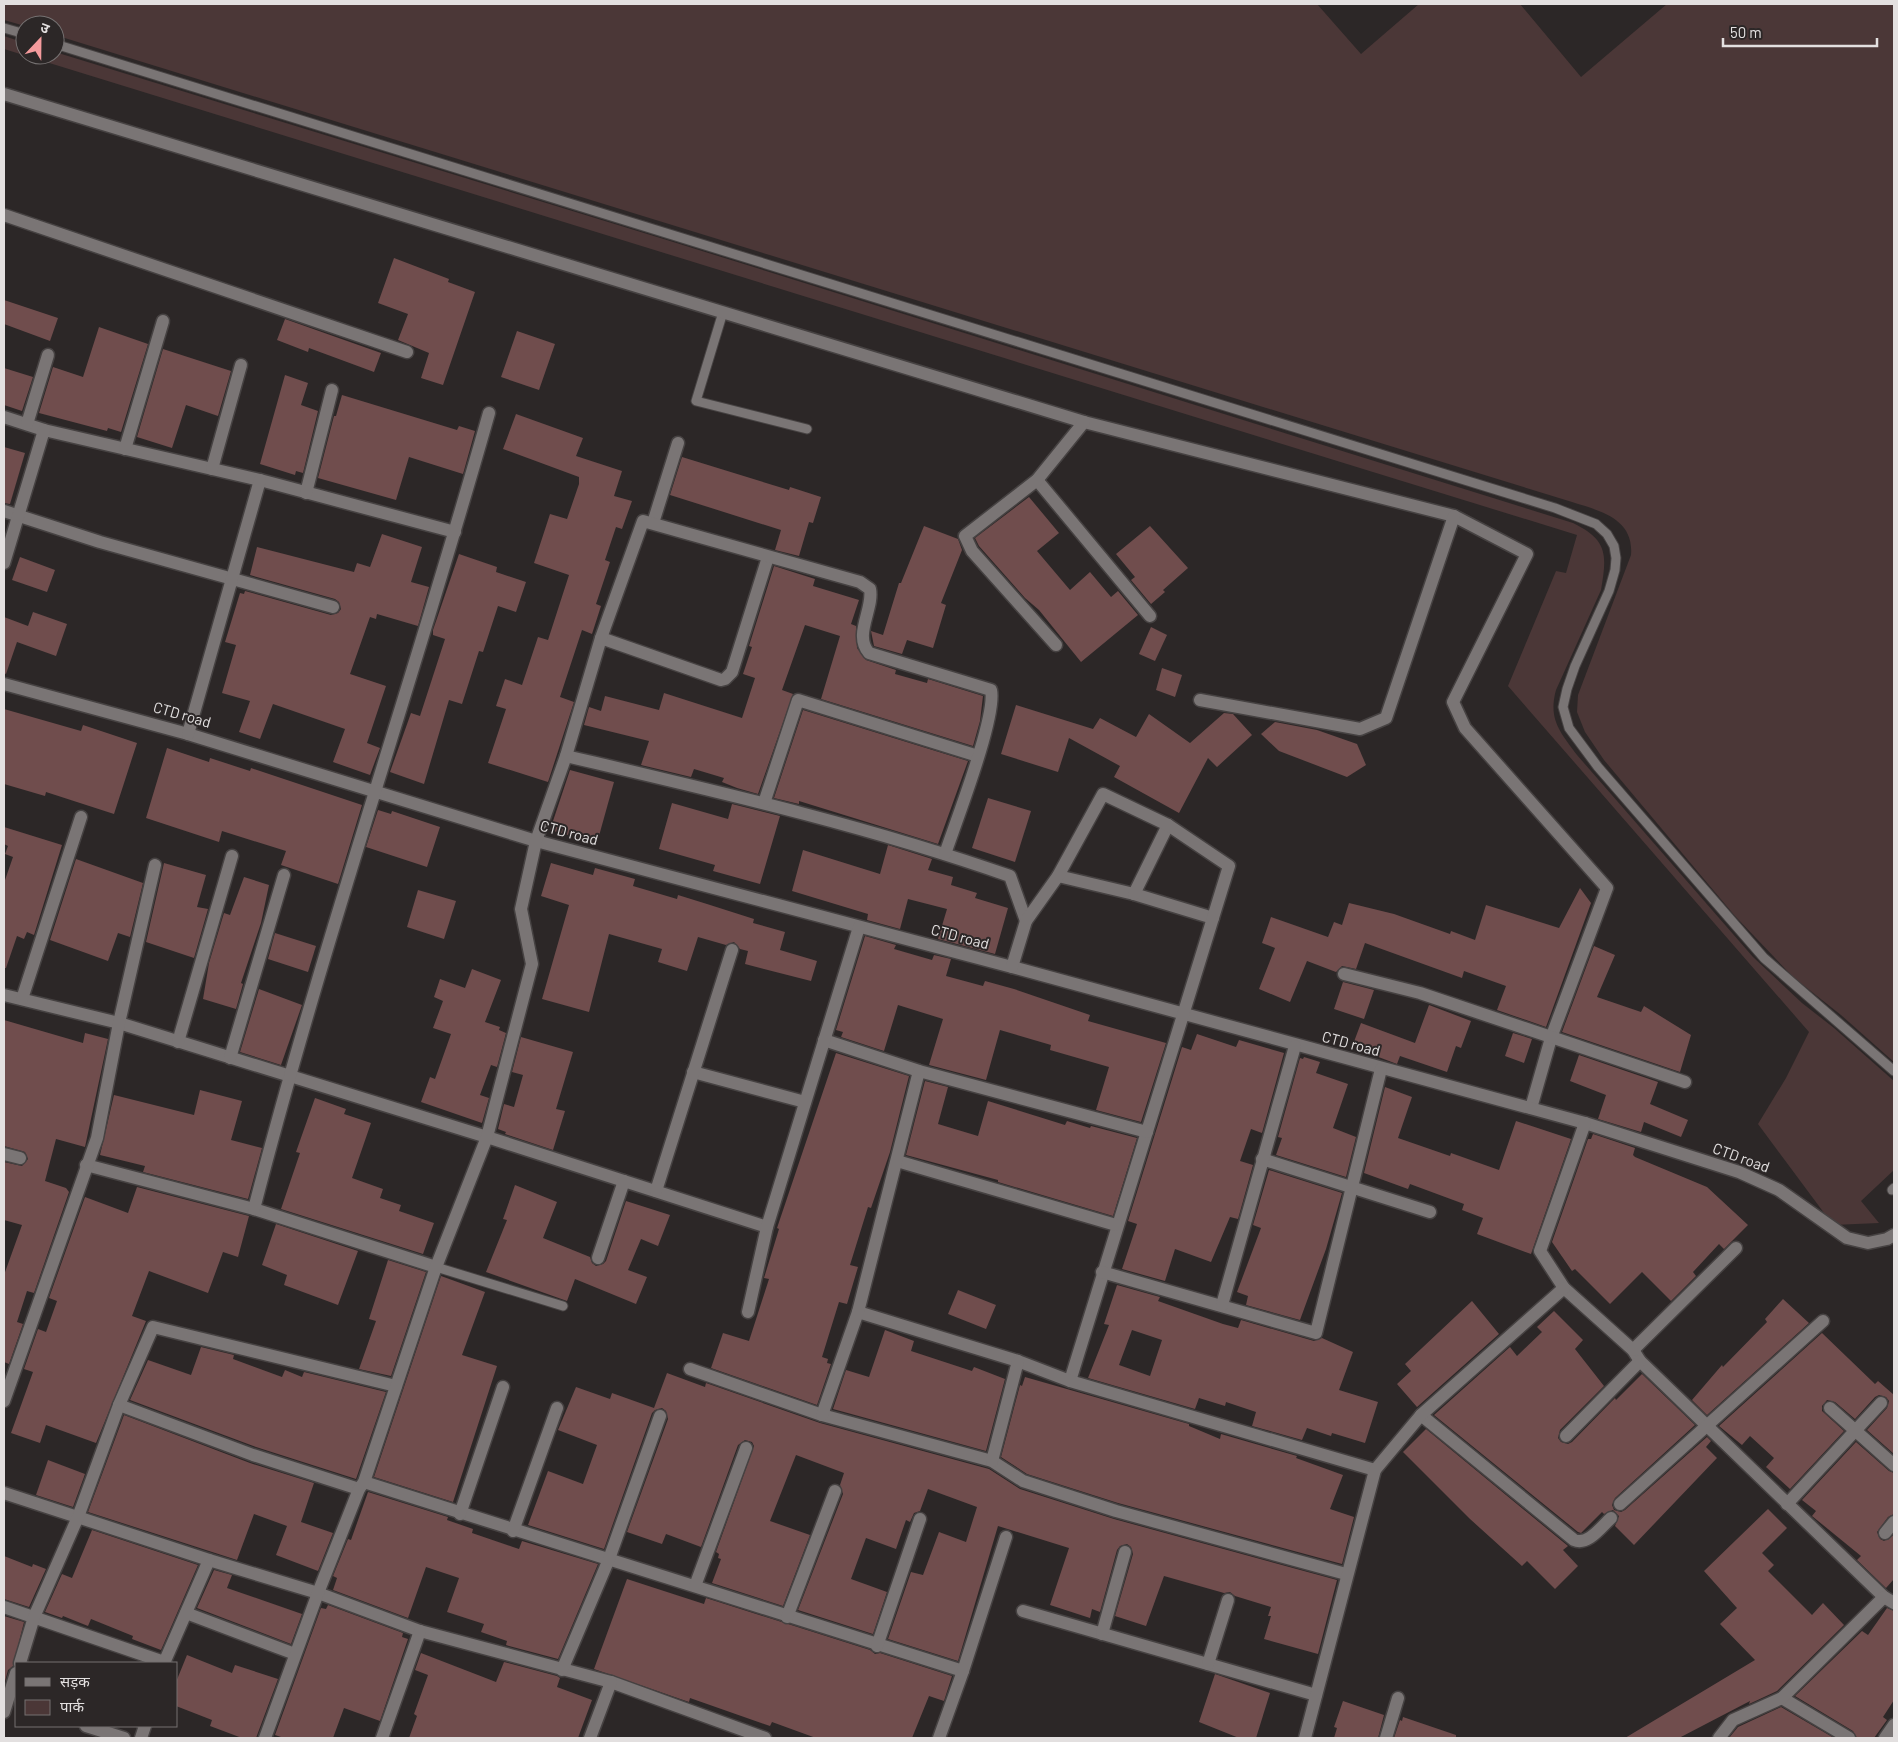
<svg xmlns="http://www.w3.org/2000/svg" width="1898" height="1742" font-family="Barlow,'Noto Sans Devanagari',sans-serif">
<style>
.green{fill:#4b3737}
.building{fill:#704d4d;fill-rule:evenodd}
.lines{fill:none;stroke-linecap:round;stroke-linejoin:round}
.lane-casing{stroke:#464242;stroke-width:11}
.street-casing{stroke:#464242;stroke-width:15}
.lane{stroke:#7a7575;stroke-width:9}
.street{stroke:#7a7575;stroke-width:12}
.labels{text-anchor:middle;stroke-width:4;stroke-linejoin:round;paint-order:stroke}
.street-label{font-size:15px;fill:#e3e0e0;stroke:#2c2727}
</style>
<rect width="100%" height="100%" fill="#2c2727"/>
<g class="green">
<path d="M4 4H1317L1361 54 1419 4H1520L1581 77 1667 4H1894V1062L1841 1015 1793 977 1735 916 1604 760 1585 732 1577 712 1578 695 1631 555C1634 519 1601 511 1572 502L55 35V25L25 26 4 20Z"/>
<path d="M4 36 25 43V55H55V52L670 241 1573 523C1608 540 1607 555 1601 590L1556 690C1548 719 1560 732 1577 755L1753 957 1802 1003 1834 1028 1894 1081V1170L1861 1201 1879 1223 1833 1225 1758 1124 1786 1078 1809 1032 1508 686 1556 571 1566 573 1577 535 4 49Z"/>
</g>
<g class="building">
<path d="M394 258 449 279 448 282 475 292 443 385 421 378 429 353 398 340 408 314 378 303Z"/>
<path d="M4 300 58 318 50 341 4 324Z"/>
<path d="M285 319 381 353 374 372 309 348 308 352 277 340Z"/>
<path d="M99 327 148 344 121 432 108 428 107 431 39 413 53 367 83 377Z"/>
<path d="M517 331 555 344 539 390 501 377Z"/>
<path d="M163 349 231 371 218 416 186 405 172 448 137 437Z"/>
<path d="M4 368 33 377 22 411 4 405Z"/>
<path d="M285 375 308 383 301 405 318 411 303 473 296 471 295 475 260 464Z"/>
<path d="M342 395 457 430 459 426 475 431 463 474 409 457 396 500 318 478 334 416H336Z"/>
<path d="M516 414 583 438 576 456 622 471 614 496 632 501 622 529 616 527 605 560 610 562 596 604 601 606 592 634 582 630 560 697 574 702 548 782 488 763 506 709 496 706 505 679 522 685 538 637 548 640 569 575 534 563 550 514 567 519 579 484V477L503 449Z"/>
<path d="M4 447 25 453 10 504 4 503Z"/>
<path d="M682 457 789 490 790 487 821 497 813 523 809 522 799 556 775 550 781 530 670 495Z"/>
<path d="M1029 497 1059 533 1037 551 1070 590 1090 572 1111 597 1118 591 1138 615 1081 662 1039 610 1025 598 979 546 975 538Z"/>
<path d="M924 526 958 539 962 550 941 603 946 605 933 648 907 640 902 654 874 646 871 631 883 635 899 583H901Z"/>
<path d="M1150 526 1188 568 1163 590 1165 592 1151 604 1131 580 1135 577 1116 554Z"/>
<path d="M382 534 422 547 411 582 429 587 418 626 377 614 376 619 370 617 350 674 386 686 367 743 380 748 370 775 333 762 345 729 273 704 260 739 239 732 250 701 222 693 236 645 225 642 240 593 244 594 245 591 331 615 338 613 341 609 339 602 335 599 250 575 257 547 354 572 357 563 370 567Z"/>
<path d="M459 554 497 567 496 572 526 582 516 612 498 606 483 652 479 651 462 704 449 700 424 784 390 772 411 713 420 716 445 639 433 635V630Z"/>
<path d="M20 557 55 570 47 592 12 580Z"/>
<path d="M774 566 815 579 813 586 859 600 851 624 856 626 857 648 866 660 896 670 895 674 927 683 928 679 983 696 980 721 973 746 821 699 840 636 805 625 782 690 793 694 758 794 737 788 722 782 724 778 694 769 691 777 641 765 649 741 584 725 589 707 601 711 605 696 659 710 664 693 742 718 755 678 743 674 752 647 749 646Z"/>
<path d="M33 612 67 624 56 656 17 642 6 674 4 673V617L28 626Z"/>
<path d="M1151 627 1167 635 1155 661 1139 654Z"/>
<path d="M1162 668 1182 675 1175 697 1156 690Z"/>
<path d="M1016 705 1093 729 1100 718 1136 737 1149 714 1190 743 1224 713 1233 714 1252 735 1217 767 1208 758 1179 813 1114 777 1120 766 1069 738 1058 772 1001 754Z"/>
<path d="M4 709 81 731 83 725 137 743 114 814 46 792 45 796 4 784Z"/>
<path d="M803 710 968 761 938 844 799 801V804L774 798Z"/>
<path d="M1275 722 1317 730 1357 744 1366 765 1347 777 1279 751 1261 734Z"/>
<path d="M167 748 209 762 210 758 250 771 251 768 362 805 338 884 281 865 286 851 222 831 219 842 146 818Z"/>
<path d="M570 770 614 782 597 843 550 830Z"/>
<path d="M988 798 1031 811 1015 862 972 848Z"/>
<path d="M672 803 728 819 732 804 780 816 760 884 713 871 715 865 659 849Z"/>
<path d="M378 810 391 814 392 811 440 827 427 867 366 847Z"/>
<path d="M4 827 62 845 34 935 27 932 24 939 17 936 6 968H4V883L13 857 5 854 8 846 4 844Z"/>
<path d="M888 845 932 859 928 870 953 877 951 885 977 893 975 898 1008 908 995 954 938 939 947 909 908 899 900 929 867 920 868 914 792 891 803 850 880 874Z"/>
<path d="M76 859 143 883 130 937 118 933 108 961 50 940Z"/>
<path d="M164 863 206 875 197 907 208 909 194 958 146 942Z"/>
<path d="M551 863 593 875 595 868 635 879 633 886 677 899 678 895 707 904 754 919 753 923 785 932 780 950 817 961 811 981 745 964 748 951 740 949 734 942 726 945 698 937 687 971 658 962 662 949 609 934 589 1012 542 999 569 905 541 896Z"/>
<path d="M244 877 269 885 261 923 241 983 243 984 236 1009 203 999 209 963 224 913 230 915Z"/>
<path d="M1580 888 1591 903 1546 1027 1497 1010 1506 986 1464 971 1462 978 1365 943 1356 969 1342 966 1336 972 1307 961 1290 1002 1259 989 1275 948 1262 943 1271 917 1328 937 1334 922 1342 925 1349 903 1394 914 1450 934 1451 931 1475 940 1486 905 1559 928Z"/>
<path d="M418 890 456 901 444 939 407 927Z"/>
<path d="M275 933 316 946 308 972 268 959Z"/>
<path d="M865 936 896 945 894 949 932 960 934 955 951 959 946 976 983 986 985 981 1014 989 1090 1015 1088 1021 1166 1043 1141 1122 1096 1110 1109 1067 1050 1050 1051 1045 1000 1030 986 1080 929 1065 943 1019 898 1005 884 1051 841 1037 843 1032 836 1030Z"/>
<path d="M1594 946 1615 955 1597 997 1641 1012 1644 1006 1691 1035 1680 1072 1562 1032Z"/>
<path d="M472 969 501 980 485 1022 500 1027 499 1030 506 1033 497 1067 491 1065 480 1095 489 1098 482 1123 421 1102 430 1077 435 1079 451 1034 433 1028 443 1001 434 997 440 979 465 988Z"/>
<path d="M1343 982 1374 990 1364 1019 1334 1009Z"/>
<path d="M259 989 302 1005 281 1065 240 1052Z"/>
<path d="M1429 1005 1471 1021 1461 1048 1456 1046 1447 1072 1400 1056 1397 1064 1352 1047 1361 1023 1415 1043Z"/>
<path d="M4 1020 83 1043 85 1033 108 1039 85 1147 56 1139 45 1181 66 1188 69 1192 34 1293 27 1291 17 1322 23 1324 9 1364 4 1362V1275L22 1225 4 1220V1162L22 1166 28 1159 25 1152 4 1146Z"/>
<path d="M1513 1033 1532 1039 1524 1063 1505 1056Z"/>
<path d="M1197 1034 1236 1047 1239 1040 1284 1053 1262 1133 1251 1129 1240 1161 1253 1165 1238 1219 1230 1217 1211 1262 1175 1249 1165 1281 1122 1269 1137 1224 1128 1221 1182 1047 1191 1050Z"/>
<path d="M521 1037 573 1052 556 1109 565 1111 553 1150 505 1134 506 1132 498 1129 504 1104 514 1107 523 1075 512 1072Z"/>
<path d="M836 1053 909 1076 890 1152 871 1208 868 1207 850 1265 858 1267 847 1304 839 1302 822 1357 828 1359 827 1363 831 1364 817 1405 711 1368 723 1333 749 1341 769 1279 764 1278 779 1229 777 1228Z"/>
<path d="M1579 1055 1658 1082 1650 1104 1688 1120 1681 1137 1644 1122 1641 1132 1598 1119 1606 1095 1570 1081Z"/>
<path d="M1304 1057 1320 1062 1316 1073 1348 1084 1333 1128 1356 1137 1346 1177 1276 1155 1282 1138 1278 1137 1300 1058 1303 1059Z"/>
<path d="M925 1081 948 1087 938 1124 978 1136 988 1101 1065 1125 1067 1121 1090 1128 1091 1126 1137 1138 1113 1216 998 1182V1180L906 1155Z"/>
<path d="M1385 1087 1412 1097 1398 1138 1450 1156 1451 1153 1499 1170 1516 1121 1571 1139 1531 1254 1477 1234 1483 1218 1462 1210 1464 1204 1410 1184 1408 1189 1364 1173Z"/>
<path d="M200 1090 242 1101 231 1140 262 1148 248 1199 143 1172 145 1166 100 1155 114 1095 194 1115Z"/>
<path d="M315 1098 346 1109 344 1114 371 1123 352 1178 383 1189 380 1198 401 1205 399 1211 434 1223 423 1254 281 1209 300 1153 296 1152Z"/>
<path d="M1593 1134 1635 1148 1633 1155 1635 1157 1707 1187 1748 1225 1724 1249 1719 1244 1693 1272 1696 1276 1671 1301 1642 1272 1610 1304 1575 1269 1572 1271 1552 1242 1588 1139H1591Z"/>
<path d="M1269 1170 1342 1193 1326 1249 1300 1320 1246 1305 1248 1296 1237 1292 1261 1228 1253 1225Z"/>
<path d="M515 1185 557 1202 543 1238 590 1257 592 1263 596 1266 603 1264 606 1261 626 1201 670 1215 658 1246 641 1239 628 1270 647 1277 636 1304 575 1279 567 1301 486 1272 507 1220 503 1219Z"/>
<path d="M137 1187 249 1216 238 1257 223 1252 208 1293 149 1271 132 1316 146 1321 96 1443 46 1425 40 1443 11 1433 33 1372 24 1369 38 1329 46 1332 57 1301 49 1298 85 1197 128 1213Z"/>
<path d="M276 1224 358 1251 338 1305 284 1285 287 1275 262 1265Z"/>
<path d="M388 1260 426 1272 391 1376 359 1369 376 1321 369 1319Z"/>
<path d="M441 1276 485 1292 462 1355 497 1366 453 1502 374 1477Z"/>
<path d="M1117 1285 1160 1297 1158 1301 1223 1324 1238 1328 1241 1320 1314 1341 1322 1338 1353 1352 1339 1390 1378 1402 1365 1443 1332 1433 1331 1436 1307 1428 1302 1440 1252 1426 1256 1412 1226 1402 1225 1406 1199 1398 1195 1409 1088 1378 1109 1325 1104 1324ZM1132 1330 1162 1340 1150 1376 1119 1365Z"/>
<path d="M958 1290 996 1305 986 1329 948 1314Z"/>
<path d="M1783 1299 1809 1323 1707 1415 1692 1400 1722 1365 1723 1367 1767 1322 1765 1319Z"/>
<path d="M1472 1301 1499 1334 1417 1407 1397 1384 1411 1371 1405 1364Z"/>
<path d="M1554 1311 1583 1340 1575 1349 1604 1386 1560 1430 1558 1438 1561 1442 1568 1444 1572 1442 1615 1398 1616 1400 1642 1374 1695 1425 1615 1498 1612 1505 1614 1510 1621 1512 1625 1510 1707 1437 1711 1441 1706 1447 1717 1458 1634 1545 1615 1526 1619 1516 1613 1510 1604 1514 1602 1512 1581 1533 1578 1532 1434 1415 1510 1347 1517 1356 1542 1332 1537 1327Z"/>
<path d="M885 1330 914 1341 911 1351 972 1371 974 1367 1005 1379 986 1451 833 1409 846 1370 869 1377Z"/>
<path d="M1822 1333 1875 1384 1878 1381 1894 1395V1454L1867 1430 1887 1408 1889 1401 1886 1397 1879 1395 1875 1397 1855 1419 1835 1402 1827 1400 1822 1406V1411L1844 1431 1790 1489 1766 1467 1774 1458 1750 1436 1742 1445 1719 1426Z"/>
<path d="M201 1347 234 1355 233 1359 282 1377 285 1370 302 1377 304 1372 386 1392 356 1479 256 1447 130 1400 148 1360 191 1375Z"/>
<path d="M667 1373 705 1387 706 1383 820 1423 989 1469 1020 1489 1114 1519 1337 1580 1318 1654 1264 1639 1271 1616H1268L1271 1607 1235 1596 1230 1592 1224 1593 1164 1576 1146 1626 1115 1616 1133 1554 1131 1547 1127 1544 1120 1546 1117 1550 1100 1612 1092 1609 1090 1618 1050 1605 1069 1548 998 1526 958 1661 888 1639 911 1572 923 1575 939 1532 966 1542 977 1507 928 1489 920 1511 914 1513 910 1522 906 1520 896 1549 866 1538 851 1579 887 1592 873 1634 798 1610 843 1494 840 1485 844 1473 796 1455 770 1521 810 1535 783 1606 712 1583 721 1559 718 1558 719 1554 716 1552 754 1446 752 1442 745 1440 738 1445 701 1547 666 1534 662 1544 627 1532 668 1419 666 1411 662 1408 655 1410 652 1413 604 1549 528 1525 548 1471 583 1484 597 1445 558 1430 576 1387 610 1399 612 1393 654 1408Z"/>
<path d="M1025 1377 1189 1424V1426L1220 1439 1221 1434 1297 1456 1296 1458 1343 1475 1330 1509 1354 1517 1342 1564 1118 1503 1027 1474 1001 1457 1020 1385 1022 1386Z"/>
<path d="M124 1415 250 1463 314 1483 301 1522 333 1533 318 1571 276 1555 287 1526 254 1514 237 1560 88 1512Z"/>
<path d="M1426 1429 1568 1546 1563 1550 1578 1566 1555 1589 1527 1561 1522 1566 1470 1519 1403 1452Z"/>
<path d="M1856 1442 1889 1471 1894 1473V1514L1888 1517 1877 1532 1880 1539 1884 1541 1894 1535V1579L1886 1588 1857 1560 1861 1556 1812 1516 1816 1511 1802 1500Z"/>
<path d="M48 1460 85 1474 73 1507 36 1495Z"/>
<path d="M368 1492 448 1517 447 1520 473 1529 472 1533 513 1547 519 1549 522 1541 598 1564 558 1659 509 1646 506 1645 507 1641 481 1632 484 1624 447 1612 459 1578 426 1567 408 1618 333 1590 337 1578 333 1576 348 1539 351 1540Z"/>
<path d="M1768 1509 1787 1528 1762 1553 1774 1565 1768 1571 1812 1615 1823 1603 1844 1625 1777 1691 1749 1704 1750 1701 1679 1738H1625L1755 1660 1720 1624 1737 1608 1704 1571Z"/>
<path d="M92 1530 198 1565 161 1650 132 1639 133 1636 91 1619 88 1626 63 1616 62 1618 45 1612 62 1574 72 1578Z"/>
<path d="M4 1556 32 1567 33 1564 46 1569 29 1607 4 1599Z"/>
<path d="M214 1570 232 1575 227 1588 302 1614 291 1644 197 1608Z"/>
<path d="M627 1579 704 1604 706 1598 870 1650 875 1654 880 1653 952 1676 944 1701 929 1696 912 1738H816L772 1722 770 1726 690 1698 689 1702 594 1669Z"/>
<path d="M328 1605 403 1633 402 1637 408 1639 380 1721 344 1708 333 1738H284L275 1735 321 1608 326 1609Z"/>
<path d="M1887 1608 1894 1611V1700L1883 1717 1887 1720 1874 1738H1857L1853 1731 1795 1696 1862 1631 1868 1635Z"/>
<path d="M4 1616 24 1622 13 1666 8 1670 4 1685Z"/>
<path d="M421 1653 496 1682 504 1662 557 1676 560 1678 557 1687 592 1700 578 1738H409L417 1716 414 1714 428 1675 415 1670Z"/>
<path d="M187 1655 232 1673 235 1665 278 1679 256 1738H242L210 1726 212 1720 176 1706V1682Z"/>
<path d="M1215 1674 1270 1693 1256 1738H1239L1199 1722Z"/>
<path d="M1343 1701 1384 1715 1378 1738H1334L1337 1728 1334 1727Z"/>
<path d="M1781 1707 1834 1738H1729L1738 1727Z"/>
<path d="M1403 1717 1456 1735V1738H1394L1400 1720 1402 1721Z"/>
</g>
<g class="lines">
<defs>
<g id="lane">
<path d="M4 28 25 34"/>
<path d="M55 44 1555 508 1596 524 1607 534 1614 546 1616 558 1615 570 1609 591 1575 666 1567 689 1563 707 1569 728 1598 767 1764 958 1894 1071"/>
<path d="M723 312 696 401 807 429"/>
<path d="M1892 1190 1894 1188"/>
<path d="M436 1267 563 1306"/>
</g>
<g id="street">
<path d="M4 94 1084 422 1454 516 1527 554 1453 702 1465 728 1607 888 1551 1038 1531 1108"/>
<path d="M4 215 407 352"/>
<path d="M4 417 44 430 260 480 455 532"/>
<path d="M27 424 48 355"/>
<path d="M125 449 163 321"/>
<path d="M212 469 241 365"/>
<path d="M1037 480 1150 616"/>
<path d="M306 493 332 390"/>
<path d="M4 511 100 542 333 607"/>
<path d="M653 523 678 443"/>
<path d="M4 563 44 430"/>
<path d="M601 638 721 680 725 679 732 672 768 557"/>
<path d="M1056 645 972 551 965 536 1037 480 1084 422"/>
<path d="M4 684 188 734 536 841 1012 967 1585 1123 1739 1172 1779 1190 1847 1238 1868 1243 1887 1239 1894 1235"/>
<path d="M1200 700 1360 729 1386 718 1454 516"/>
<path d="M188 734 260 480"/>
<path d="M566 756C715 791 865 825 1010 876L1026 921"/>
<path d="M764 803 798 700 978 756"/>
<path d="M1058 876 1134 894 1213 918"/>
<path d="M1134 894 1168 825"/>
<path d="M1012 967 1026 921 1058 876 1103 794 1168 825 1229 866 1070 1381"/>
<path d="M1344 974 1420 993 1685 1082"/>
<path d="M4 995 119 1023 487 1137 767 1227"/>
<path d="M22 999 81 817"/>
<path d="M824 1040 919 1071 1147 1132"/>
<path d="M178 1042 232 856"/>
<path d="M230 1058 284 875"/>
<path d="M693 1072 805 1102"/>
<path d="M1585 1123 1540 1251 1564 1288 1633 1350 1640 1361 1884 1597 1894 1603"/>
<path d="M4 1154 20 1158"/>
<path d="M1262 1159 1430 1212"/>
<path d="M897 1161 1116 1225"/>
<path d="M86 1165 254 1209 436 1267"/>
<path d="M656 1191 732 950"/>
<path d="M254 1209C323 941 414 679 489 413"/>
<path d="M598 1258 624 1181"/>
<path d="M1102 1272 1316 1333 1381 1069"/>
<path d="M1222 1305 1295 1046"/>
<path d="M748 1312 767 1227 859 927"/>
<path d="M858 1312 1018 1361 1070 1381 1375 1470"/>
<path d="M1633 1350 1736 1248"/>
<path d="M690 1369 822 1415 992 1461 1023 1481 1116 1511 1346 1574"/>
<path d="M4 1401 97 1138 119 1023 155 865"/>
<path d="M119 1405 253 1455 359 1489"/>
<path d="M1830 1408 1894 1465"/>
<path d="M822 1415 858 1312 919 1071"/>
<path d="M1421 1415 1574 1540C1588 1546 1601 1527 1611 1518"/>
<path d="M1566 1436 1640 1361"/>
<path d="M992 1461 1018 1361"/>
<path d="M364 1482 963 1671"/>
<path d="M4 1493 209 1560 318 1593 420 1631 611 1682 765 1738"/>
<path d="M1620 1504 1823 1321"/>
<path d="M1787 1504 1881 1403"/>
<path d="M460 1514 503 1387"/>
<path d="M513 1531 557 1408"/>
<path d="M1885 1533 1894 1522"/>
<path d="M695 1586 746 1448"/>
<path d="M4 1607 164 1662"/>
<path d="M1023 1611 1316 1695"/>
<path d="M186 1613 295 1654"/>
<path d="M787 1617 835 1491"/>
<path d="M1102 1634 1125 1552"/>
<path d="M877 1646 920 1519"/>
<path d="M20 1663 34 1617 78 1517 119 1405 153 1327 396 1386"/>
<path d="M164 1663 209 1560"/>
<path d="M1208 1664 1228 1600"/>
<path d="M562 1670 609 1559 660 1416"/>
<path d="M1782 1698 1849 1738"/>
<path d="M4 1712 16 1673"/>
<path d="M86 1726 124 1738"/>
<path d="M141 1738 145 1726"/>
<path d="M265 1738 318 1593 359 1489 364 1482 436 1267 487 1137 532 964 521 909 536 841 566 756 601 638 643 521 860 582 870 589C874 609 853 635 869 653L991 690C997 716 955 824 945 854"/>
<path d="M382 1738 420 1631"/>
<path d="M590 1738 611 1682"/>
<path d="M939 1738 963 1671 1006 1537"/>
<path d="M1305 1738 1375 1470 1421 1415 1564 1288"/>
<path d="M1386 1738 1398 1698"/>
<path d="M1719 1738 1733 1720 1782 1698 1884 1597"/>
<path d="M1885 1738 1894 1725"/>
</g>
</defs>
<use href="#lane" class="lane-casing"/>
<use href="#street" class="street-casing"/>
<use href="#lane" class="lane"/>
<use href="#street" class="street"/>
</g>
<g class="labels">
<g class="street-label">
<text transform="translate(182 715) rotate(16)" y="5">CTD road</text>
<text transform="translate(569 833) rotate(15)" y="5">CTD road</text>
<text transform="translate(960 937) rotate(15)" y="5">CTD road</text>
<text transform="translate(1351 1044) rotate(15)" y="5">CTD road</text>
<text transform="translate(1741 1158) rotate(20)" y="5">CTD road</text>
</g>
</g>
<rect width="1898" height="1742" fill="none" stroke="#e3e0e0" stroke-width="10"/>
<rect x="15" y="1662" width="162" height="65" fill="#2c2727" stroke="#757171"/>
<rect x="25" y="1678" width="25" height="8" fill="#7a7575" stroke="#757171"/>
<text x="60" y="1687" font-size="15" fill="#e3e0e0">सड़क</text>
<rect x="25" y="1700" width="25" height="15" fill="#4b3737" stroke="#757171"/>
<text x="60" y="1712" font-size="15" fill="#e3e0e0">पार्क</text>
<g transform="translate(40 40) rotate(22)"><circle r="24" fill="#2c2727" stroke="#757171"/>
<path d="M0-4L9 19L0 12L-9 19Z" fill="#f59b9d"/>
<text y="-8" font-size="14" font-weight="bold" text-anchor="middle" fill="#e3e0e0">उ</text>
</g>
<path d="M1723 38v8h154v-8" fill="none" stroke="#e3e0e0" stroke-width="2.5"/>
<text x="1730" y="38" font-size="15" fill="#e3e0e0" stroke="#2c2727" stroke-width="4" paint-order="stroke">50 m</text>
</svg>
